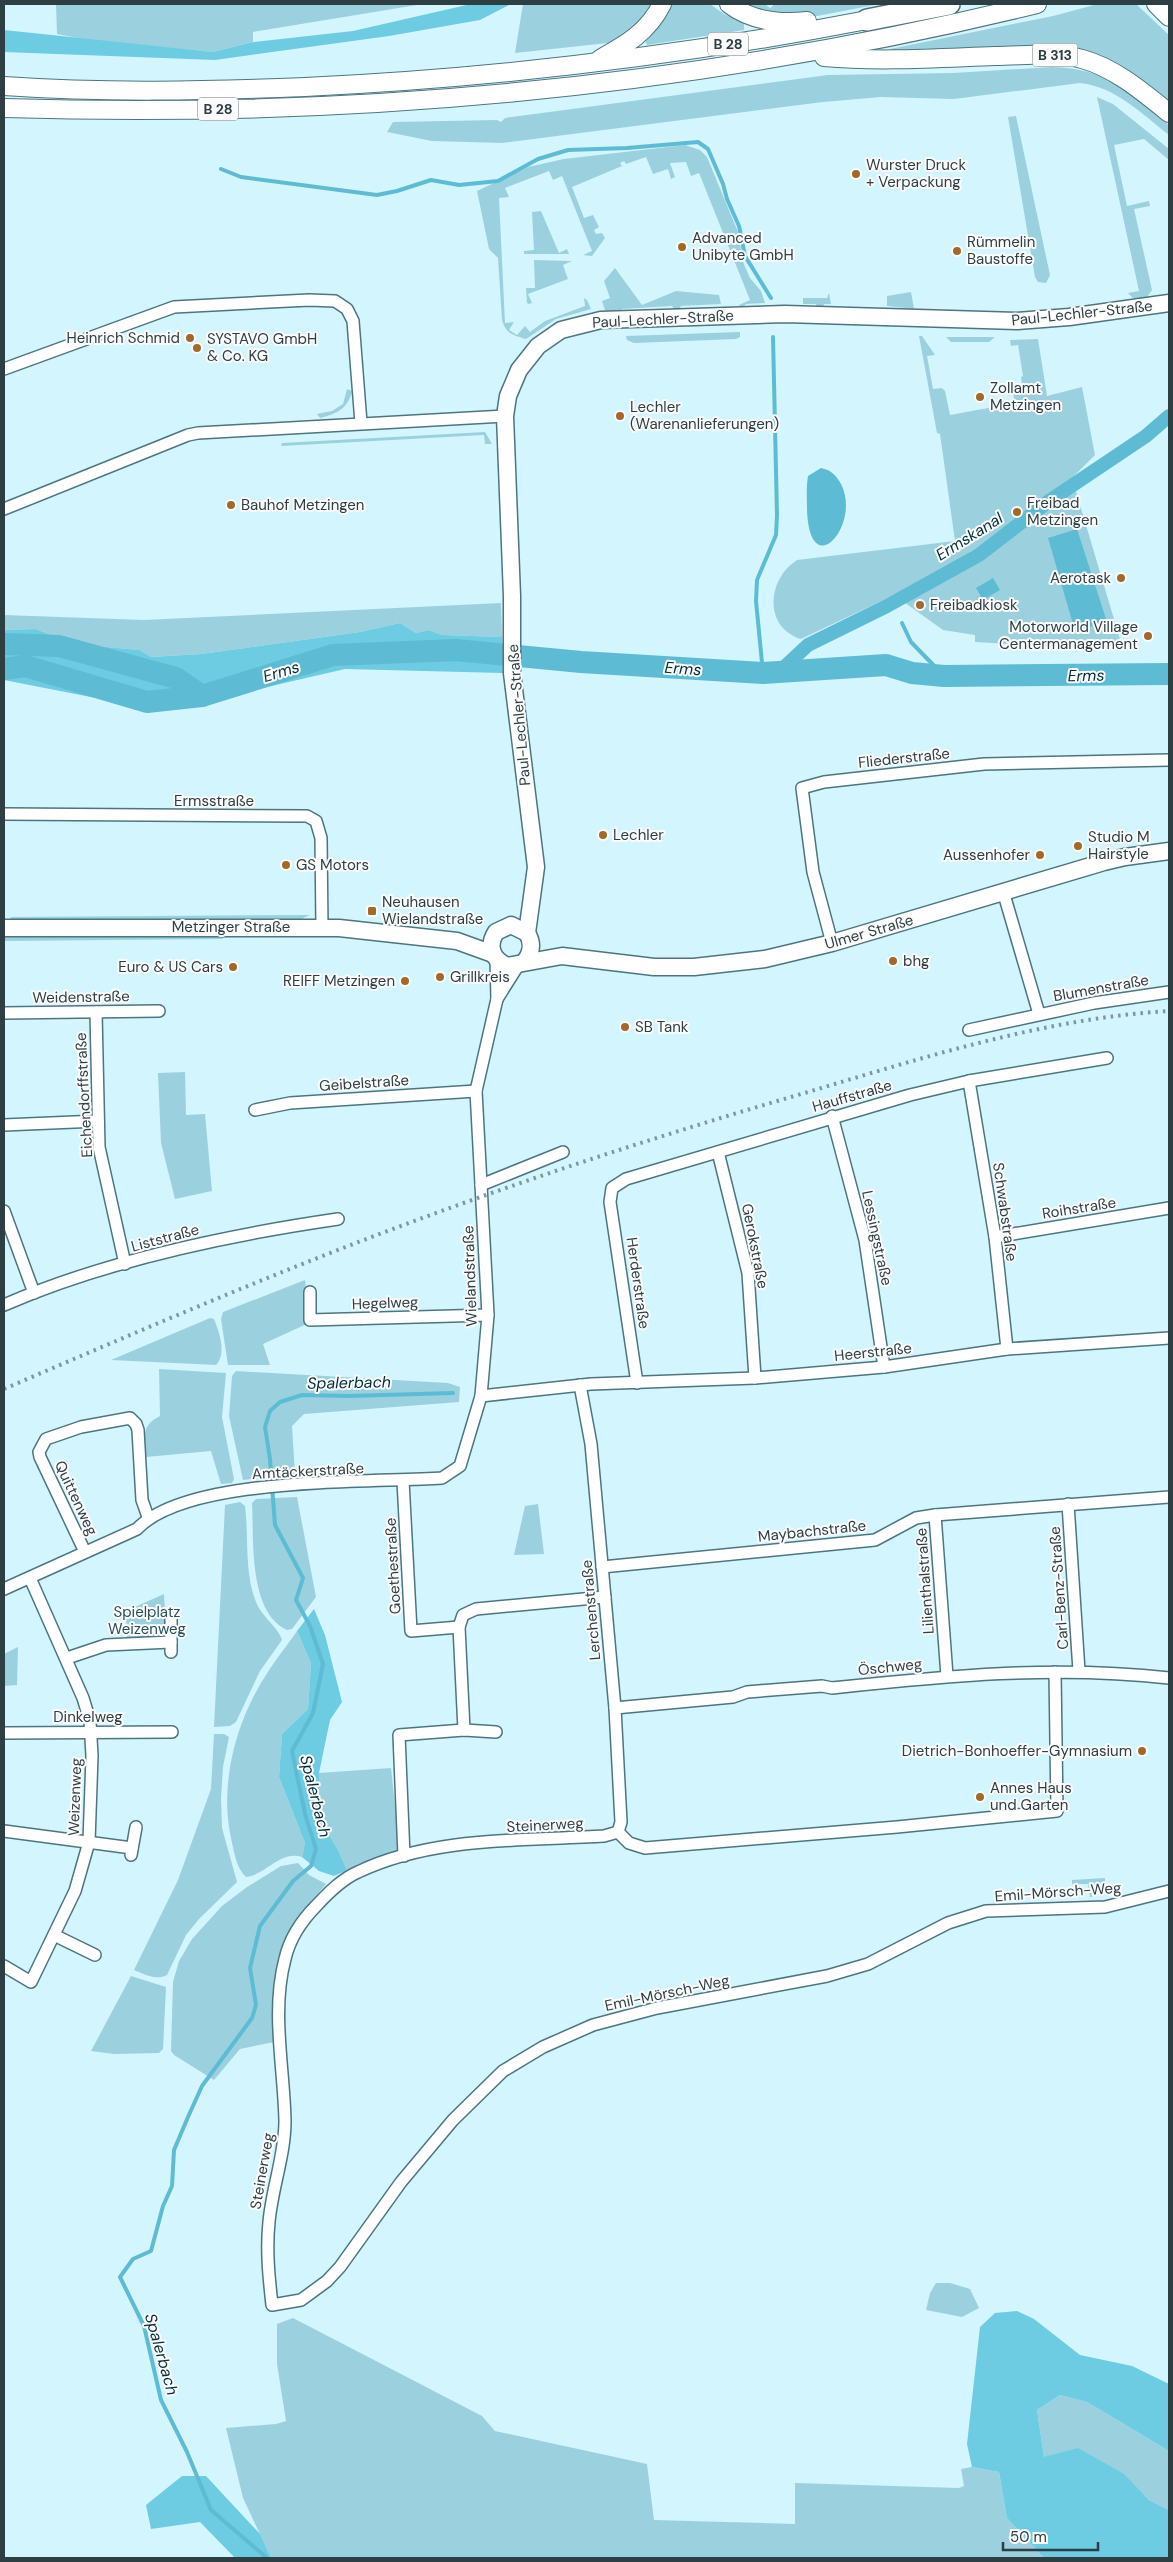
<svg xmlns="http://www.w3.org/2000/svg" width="1173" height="2562" font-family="'DM Sans',sans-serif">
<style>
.green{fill:#9bd1de}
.forest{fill:#6dcbe2}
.water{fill:#5dbcd3}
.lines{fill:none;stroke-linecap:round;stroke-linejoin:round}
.stream{stroke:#5dbcd3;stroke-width:4}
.canal{stroke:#5dbcd3;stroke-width:14}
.river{stroke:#5dbcd3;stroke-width:22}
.street-casing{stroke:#4d757f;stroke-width:14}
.secondary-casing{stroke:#4d757f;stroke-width:19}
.primary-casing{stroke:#4d757f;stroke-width:20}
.highway-casing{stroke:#4d757f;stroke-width:24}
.street{stroke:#fff;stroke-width:11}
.secondary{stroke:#fff;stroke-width:16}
.primary{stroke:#fff;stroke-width:18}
.highway{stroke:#fff;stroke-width:21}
.rail{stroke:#7e979e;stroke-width:4;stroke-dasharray:2.5 5;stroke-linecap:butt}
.poi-dot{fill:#a36928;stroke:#fbfbfb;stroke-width:2}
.labels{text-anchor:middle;stroke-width:4;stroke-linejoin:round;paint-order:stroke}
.shield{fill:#fbfbfb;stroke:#6c777b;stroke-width:1}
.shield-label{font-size:14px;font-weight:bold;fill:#2e3f44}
.poi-label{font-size:15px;fill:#2e3f44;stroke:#fbfbfb;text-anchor:start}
.street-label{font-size:15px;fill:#2e3f44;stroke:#fbfbfb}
.park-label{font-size:15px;fill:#26505a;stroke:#fbfbfb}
.water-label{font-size:16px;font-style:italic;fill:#002f39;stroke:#fbfbfb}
</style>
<rect width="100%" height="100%" fill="#d3f5fe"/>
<g class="green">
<path d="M56 4H423L253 32V42L213 52 89 40 57 34Z"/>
<path d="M523 4H655L650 12 617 42 515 53Z"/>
<path d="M669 4H710L724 14 744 22V30L647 45 645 40Z"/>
<path d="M738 4H765L770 8 775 4H880L817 16 784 17Z"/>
<path d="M1098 4H1136L1169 35V104L1109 62 891 52 890 49 1053 16Z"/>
<path d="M1052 67C1107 68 1128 92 1169 125V135C1142 114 1116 87 1080 83L954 99 881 97 823 102 502 143 432 141 387 132 393 122 497 120 501 122 505 118 828 75 953 73Z"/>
<path d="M1097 97 1113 104 1169 149V160L1144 139 1114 145 1127 206 1149 201 1150 206 1134 209 1152 290 1145 300 1134 299 1128 293 1139 291Z"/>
<path d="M1016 116 1050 275 1046 283 1038 282 1035 277 1008 117Z"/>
<path d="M685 145 700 150 707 157 738 232 743 262 750 278 761 291 765 303 746 304 741 309 739 305 750 300 699 173 691 176 686 162 670 163 675 177 671 179 668 169 653 174 646 157 626 164 624 161 620 163 622 166 572 187 584 218 593 215 599 227 594 230 596 234 602 233 605 238 592 256 583 255 592 251 562 176 553 180 549 171 505 188 509 197 499 198 505 323 514 322 509 330 517 335 525 326 530 332 545 321 585 306 584 298 587 300 591 309 556 319 526 339C513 335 506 334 502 320L498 258 489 249 477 191 528 167 564 159Z"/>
<path d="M541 211 559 253 567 249 569 254H524V251L534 250 532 212Z"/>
<path d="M534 260 572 261 563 265 568 279 528 294 532 303 529 304 527 303 526 288H535Z"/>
<path d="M615 268 642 305 676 291 719 295 721 304 681 306 679 310H675L672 306 622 309 620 313H606L602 301 610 298 604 281Z"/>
<path d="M911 292 914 309 887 306V296Z"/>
<path d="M829 293 831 304H824L823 309H817L816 304H803V298H827Z"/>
<path d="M740 332V337L736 339 634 343 627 340 626 336Z"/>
<path d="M919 336H922L935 355 927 356 933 389 942 388 945 391 950 415 1015 403 1012 388 1022 386 1021 377 1023 376 1018 345 1011 346 1010 340 1038 339 1047 396 1082 387 1095 455 1072 478 1122 646 1117 650 975 642V635L943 630 894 595 801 639C763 627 767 579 797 560L955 541 940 434 937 433Z"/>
<path d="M946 337H995L989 342H951Z"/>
<path d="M347 389 352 391C348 409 336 414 320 418L317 414 332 411 343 404Z"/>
<path d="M485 432 492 444H485L484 435 281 446 282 443Z"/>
<path d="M501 603 502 637 442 635 428 630 416 633 400 623 360 632 201 654 150 657 139 650 73 644 36 629 4 630V615L144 620Z"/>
<path d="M310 915 301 919 10 920 11 917Z"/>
<path d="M227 936 222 939 4 941V937Z"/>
<path d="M185 1072 186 1115 205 1114 212 1191 175 1199 161 1143 158 1073Z"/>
<path d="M305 1280 309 1323 263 1344 270 1365H228L221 1319 223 1312Z"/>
<path d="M210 1318 214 1319C219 1332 227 1353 216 1365L111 1360Z"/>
<path d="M159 1369 226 1373 222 1417 234 1479 232 1483 221 1484 211 1451 146 1457C145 1437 140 1426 160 1416Z"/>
<path d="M236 1371 448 1383 460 1387 459 1402 304 1414 292 1426 295 1474 243 1480 229 1416 232 1376Z"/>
<path d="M297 1497 316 1597 292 1629 287 1630C248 1612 254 1539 252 1503L256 1499Z"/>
<path d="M240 1502 245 1506C249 1537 244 1572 256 1602 261 1616 279 1628 282 1640L260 1671 236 1722 230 1726 214 1727 225 1505Z"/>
<path d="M538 1504 544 1554 514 1555 525 1506Z"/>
<path d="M164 1594 166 1631 158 1637 127 1638 126 1611Z"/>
<path d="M297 1631 311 1663 308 1709 282 1734 279 1777 305 1843 302 1857C280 1850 266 1875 246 1877 236 1868 234 1851 231 1838 219 1784 236 1721 266 1675 275 1660 287 1646 297 1631Z"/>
<path d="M18 1647 17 1685 4 1686V1654Z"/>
<path d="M214 1734H224L229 1737 223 1767 221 1798 222 1828 237 1882 199 1919 186 1935 167 1975C156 1981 144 1974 134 1970L178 1880 211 1789Z"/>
<path d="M391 1768 400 1851 347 1870 338 1850 319 1817V1773Z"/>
<path d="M298 1863 309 1875 326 1884C312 1901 296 1918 286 1938 272 1969 274 2008 274 2042L240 2049 214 2080 174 2055 171 2051 173 1982 179 1961 192 1939 222 1906 247 1887 281 1866Z"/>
<path d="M1105 1878V1883L1090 1884 1092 1897H1090L1088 1884H1072V1880Z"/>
<path d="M131 1976 166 1987 163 2049 159 2053 114 2054 91 2051Z"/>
<path d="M936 2283H950L970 2289 979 2308 962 2317 926 2310 930 2293Z"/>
<path d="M293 2318 482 2416 495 2431 647 2464 654 2520 795 2524V2483L959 2488 964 2486 961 2469 972 2467 999 2472 1007 2518 1044 2558H271L243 2498 226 2428 276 2424 286 2421 277 2364V2324Z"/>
<path d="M1060 2395 1087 2402 1169 2451V2510L1149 2500 1123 2474 1044 2457 1037 2410Z"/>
</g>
<g class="forest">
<path d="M471 4H511L480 20 389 36 215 60 4 52V30L213 52 253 42 353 31Z"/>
<path d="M400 623 416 633 428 630 442 635 502 637 503 673 345 669 162 711 4 680V630L36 629 73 644 139 650 151 657 201 654 360 632Z"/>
<path d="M314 1609 325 1635 342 1702 330 1720 319 1773V1817L338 1850 347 1870 334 1876 319 1871 302 1857 305 1843 279 1777 282 1734 308 1709 311 1663 297 1631Z"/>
<path d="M1017 2311 1034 2319 1080 2355 1132 2366 1169 2384V2451L1087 2402 1060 2395 1037 2410 1044 2457 1078 2448 1124 2474 1149 2500 1169 2510V2558H1044L1007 2518 999 2472 972 2467 967 2444 980 2327 995 2313Z"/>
<path d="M182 2476H206L260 2534 271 2558H235L200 2522 151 2529 146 2505Z"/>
</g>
<g class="water">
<path d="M821 468C831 470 836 475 841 484 862 524 810 585 807 510 807 499 806 488 808 476Z"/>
<path d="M1077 529 1107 622 1075 631 1048 538Z"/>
<path d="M993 578 1000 590 983 600 976 588Z"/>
</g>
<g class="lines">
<g class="stream">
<path d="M221 169 241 177 377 195 397 191 431 180 459 185 498 181 538 159 568 150 627 148 698 142 708 149 723 184 727 199 739 226 745 256 771 298"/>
<path d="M902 623 911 642 944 676"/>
<path d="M763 673 756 601 757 580 776 535 777 515 773 337"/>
<path d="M267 2558 211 2510 187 2452 161 2400 144 2326 120 2277 133 2259 151 2251 163 2206 172 2186 174 2150 188 2117 202 2086 252 2018 256 2005 250 1968 260 1926 293 1881 311 1866 316 1849 305 1814 292 1751 313 1713 323 1664 310 1626 296 1600 303 1578 275 1525 270 1459 265 1427 270 1411 280 1402 302 1395 348 1396 453 1393"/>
</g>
<path class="canal" d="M779 672 808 645 887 606 979 555 1049 501 1146 436 1169 416"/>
<g class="river">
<path d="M4 644 59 646 176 678 202 696"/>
<path d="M4 669 25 666 147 702 202 696 333 655 456 650 581 662 763 673 886 665 912 673 944 676 1169 674"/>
</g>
<defs>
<g id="street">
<path d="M4 369 174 307 309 300 335 301 347 309 353 321 361 423"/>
<path d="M4 509 188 435 198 433 505 416"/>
<path d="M4 814 307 816 316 821 321 838 322 928"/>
<path d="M1003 891 1039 1014"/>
<path d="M832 943 813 872 802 788 824 782 984 764 1169 760"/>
<path d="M497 999 519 964"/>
<path d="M96 1012 99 1147 125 1264"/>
<path d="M4 1013 159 1011"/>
<path d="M969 1030 1094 1003 1169 992"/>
<path d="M969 1081 995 1237 1007 1349"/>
<path d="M255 1110 290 1103 476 1091"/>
<path d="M832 1116 865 1240 884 1367"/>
<path d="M4 1125 98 1121"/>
<path d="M718 1152 748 1273 755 1378"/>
<path d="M481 1185 563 1152"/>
<path d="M4 1211 34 1293"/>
<path d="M995 1237 1169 1208"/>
<path d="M310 1292V1320L488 1315"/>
<path d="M4 1305C105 1261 228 1235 338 1219"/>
<path d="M637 1383 610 1202 612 1188 626 1179 910 1095 969 1081 1107 1058"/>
<path d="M580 1385 591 1444 615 1708 621 1822 618 1832"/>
<path d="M481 1396 591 1384 755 1378 884 1367 1007 1349 1169 1338"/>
<path d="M403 1481 411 1631 459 1627"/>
<path d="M1068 1504 1079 1671"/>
<path d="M935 1515 947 1676"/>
<path d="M85 1552 40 1457 39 1452 46 1439 81 1427 130 1418 136 1424 138 1430 142 1500 148 1517"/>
<path d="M602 1567 875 1540 916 1518 935 1515 1169 1497"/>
<path d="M4 1589 137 1529C187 1476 368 1483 442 1478L460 1466 481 1396 488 1315 476 1091 497 999 496 959"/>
<path d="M171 1652V1617"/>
<path d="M67 1658 106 1645 171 1642"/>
<path d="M615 1708 733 1697 747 1692 822 1686 832 1688C946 1676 1054 1665 1169 1678"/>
<path d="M464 1730 459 1627 463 1615 476 1609 605 1597"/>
<path d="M4 1733 172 1732"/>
<path d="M4 1831 132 1848"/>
<path d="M618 1832 604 1836C523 1841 433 1836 358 1872 342 1879 329 1892 317 1905 301 1921 290 1937 285 1959 271 2011 284 2068 285 2121 285 2155 272 2188 269 2222 266 2250 269 2278 272 2305L301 2300 327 2281 340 2267 401 2182 453 2120 503 2071 543 2047 593 2025 657 2008 827 1976 868 1964 948 1923 986 1911 1105 1907 1169 1891"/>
<path d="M618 1832 629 1843 645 1848 897 1827 1057 1811 1055 1672"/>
<path d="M131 1855 136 1827"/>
<path d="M404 1856 399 1735 464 1730 496 1732"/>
<path d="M54 1935 95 1955"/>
<path d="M4 1966 31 1982 75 1891 89 1842 92 1756 90 1721 83 1698 30 1578"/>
</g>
<g id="secondary">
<path d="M4 928H339L457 941 493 954"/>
<path d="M527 933 536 867 512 673V596L505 416 508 396 519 370 538 346 561 330 601 320 785 314 1017 321 1069 317 1169 303"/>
<path d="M525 961C532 952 533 943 527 933L511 925 496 932C487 946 492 959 507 966L562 956 654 967H694L765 959 832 943 1104 862 1125 857 1169 851"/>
</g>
<g id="primary">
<path d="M729 4C751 21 779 24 807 21"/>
<path d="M1156 4 1169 17"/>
<path d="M824 57C880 62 938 58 995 56 1023 56 1055 51 1082 59 1115 68 1143 92 1169 113"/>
<path d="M600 59C627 44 648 32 662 4"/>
<path d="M4 86C104 93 204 91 305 87 494 78 681 56 867 20"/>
<path d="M4 108C351 119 699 87 1037 4"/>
</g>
<path id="highway" d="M867 20 949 4"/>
</defs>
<use href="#street" class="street-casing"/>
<use href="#secondary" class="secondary-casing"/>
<use href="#primary" class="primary-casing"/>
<use href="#highway" class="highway-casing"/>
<use href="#street" class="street"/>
<use href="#secondary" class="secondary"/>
<use href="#primary" class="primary"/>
<use href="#highway" class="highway"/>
<path class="rail" d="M4 1389C125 1337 246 1285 369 1238 513 1183 660 1135 808 1092 925 1057 1047 1018 1169 1011"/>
</g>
<g class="poi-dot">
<circle cx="856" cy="174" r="5"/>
<circle cx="682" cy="247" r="5"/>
<circle cx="957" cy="251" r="5"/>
<circle cx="190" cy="338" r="5"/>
<circle cx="197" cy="348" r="5"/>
<circle cx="980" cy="397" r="5"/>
<circle cx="620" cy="416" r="5"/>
<circle cx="231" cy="505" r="5"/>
<circle cx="1017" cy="512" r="5"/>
<circle cx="1121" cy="578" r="5"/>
<circle cx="920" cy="605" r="5"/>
<circle cx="1148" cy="636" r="5"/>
<circle cx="603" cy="835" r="5"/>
<circle cx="1078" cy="846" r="5"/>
<circle cx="1040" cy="855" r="5"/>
<circle cx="286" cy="865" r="5"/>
<rect x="367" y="906" width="10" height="10" rx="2.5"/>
<circle cx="893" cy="961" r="5"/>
<circle cx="233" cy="967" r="5"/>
<circle cx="440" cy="977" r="5"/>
<circle cx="405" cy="981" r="5"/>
<circle cx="625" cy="1027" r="5"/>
<circle cx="1142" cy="1751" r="5"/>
<circle cx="980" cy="1797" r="5"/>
</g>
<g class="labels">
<g class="shield">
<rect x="708" y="32.5" width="40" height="23" rx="4"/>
<rect x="1032.5" y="43.5" width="45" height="23" rx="4"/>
<rect x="198" y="97.5" width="40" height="23" rx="4"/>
</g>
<g class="shield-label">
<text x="728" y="49">B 28</text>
<text x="1055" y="60">B 313</text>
<text x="218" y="114">B 28</text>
</g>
<g class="poi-label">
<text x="866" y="170">Wurster Druck<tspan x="866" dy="17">+ Verpackung</tspan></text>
<text x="692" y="243">Advanced<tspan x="692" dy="17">Unibyte GmbH</tspan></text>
<text x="967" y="247">Rümmelin<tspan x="967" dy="17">Baustoffe</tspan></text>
<text x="180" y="343" text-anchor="end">Heinrich Schmid</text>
<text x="207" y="344">SYSTAVO GmbH<tspan x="207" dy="17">&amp; Co. KG</tspan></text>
<text x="990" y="393">Zollamt<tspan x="990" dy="17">Metzingen</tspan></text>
<text x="630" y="412">Lechler<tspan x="630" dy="17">(Warenanlieferungen)</tspan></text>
<text x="1027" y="508">Freibad<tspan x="1027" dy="17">Metzingen</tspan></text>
<text x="241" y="510">Bauhof Metzingen</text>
<text x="1111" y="583" text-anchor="end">Aerotask</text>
<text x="930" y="610">Freibadkiosk</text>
<text x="1138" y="632" text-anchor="end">Motorworld Village<tspan x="1138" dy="17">Centermanagement</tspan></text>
<text x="613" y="840">Lechler</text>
<text x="1088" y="842">Studio M<tspan x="1088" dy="17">Hairstyle</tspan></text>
<text x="1030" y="860" text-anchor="end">Aussenhofer</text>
<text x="296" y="870">GS Motors</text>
<text x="382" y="907">Neuhausen<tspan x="382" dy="17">Wielandstraße</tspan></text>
<text x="903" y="966">bhg</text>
<text x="223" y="972" text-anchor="end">Euro &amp; US Cars</text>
<text x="450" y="982">Grillkreis</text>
<text x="395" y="986" text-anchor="end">REIFF Metzingen</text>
<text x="635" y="1032">SB Tank</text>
<text x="1132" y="1756" text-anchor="end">Dietrich-Bonhoeffer-Gymnasium</text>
<text x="990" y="1793">Annes Haus<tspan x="990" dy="17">und Garten</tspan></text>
</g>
<g class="street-label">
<text transform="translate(1082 313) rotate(-6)" y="5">Paul-Lechler-Straße</text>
<text transform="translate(663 319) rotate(-3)" y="5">Paul-Lechler-Straße</text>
<text transform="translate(519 715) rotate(-95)" y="5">Paul-Lechler-Straße</text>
<text transform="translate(904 758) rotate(-6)" y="5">Fliederstraße</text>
<text x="214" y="806">Ermsstraße</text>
<text x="231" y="932">Metzinger Straße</text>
<text transform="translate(869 932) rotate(-16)" y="5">Ulmer Straße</text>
<text transform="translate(1101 988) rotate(-10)" y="5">Blumenstraße</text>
<text transform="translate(81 997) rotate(-1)" y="5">Weidenstraße</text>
<text transform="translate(364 1083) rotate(-4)" y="5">Geibelstraße</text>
<text transform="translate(84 1095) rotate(-93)" y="5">Eichendorffstraße</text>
<text transform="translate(852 1096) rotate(-16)" y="5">Hauffstraße</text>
<text transform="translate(1079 1208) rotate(-9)" y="5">Roihstraße</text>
<text transform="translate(1005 1212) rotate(82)" y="5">Schwabstraße</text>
<text transform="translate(165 1238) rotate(-15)" y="5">Liststraße</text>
<text transform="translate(877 1238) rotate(78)" y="5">Lessingstraße</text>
<text transform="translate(755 1246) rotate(79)" y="5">Gerokstraße</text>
<text transform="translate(470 1276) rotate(-92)" y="5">Wielandstraße</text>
<text transform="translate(638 1283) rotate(82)" y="5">Herderstraße</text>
<text transform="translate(385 1303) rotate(-2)" y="5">Hegelweg</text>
<text transform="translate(873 1352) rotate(-6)" y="5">Heerstraße</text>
<text transform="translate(308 1471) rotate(-3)" y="5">Amtäckerstraße</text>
<text transform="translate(76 1498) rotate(65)" y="5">Quittenweg</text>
<text transform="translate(812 1531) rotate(-6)" y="5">Maybachstraße</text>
<text transform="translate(393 1566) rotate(-93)" y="5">Goethestraße</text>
<text transform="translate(925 1581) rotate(-94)" y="5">Lilienthalstraße</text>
<text transform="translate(1059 1588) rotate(-94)" y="5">Carl-Benz-Straße</text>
<text transform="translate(591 1610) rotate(-95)" y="5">Lerchenstraße</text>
<text transform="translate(890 1667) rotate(-6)" y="5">Öschweg</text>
<text x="88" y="1722">Dinkelweg</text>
<text transform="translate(75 1797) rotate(-88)" y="5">Weizenweg</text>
<text transform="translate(545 1825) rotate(-3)" y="5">Steinerweg</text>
<text transform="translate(1058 1892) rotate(-4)" y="5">Emil-Mörsch-Weg</text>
<text transform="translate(667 1993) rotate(-12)" y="5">Emil-Mörsch-Weg</text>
<text transform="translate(262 2171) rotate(-80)" y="5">Steinerweg</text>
</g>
<g class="park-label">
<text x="147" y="1617">Spielplatz<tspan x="147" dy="17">Weizenweg</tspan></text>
</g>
<g class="water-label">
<text transform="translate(969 536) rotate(-32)" y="6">Ermskanal</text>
<text transform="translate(683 668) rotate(4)" y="6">Erms</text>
<text transform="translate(281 671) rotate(-17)" y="6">Erms</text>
<text transform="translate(1086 675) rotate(-1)" y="6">Erms</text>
<text transform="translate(349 1382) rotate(-1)" y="6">Spalerbach</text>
<text transform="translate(316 1796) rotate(76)" y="6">Spalerbach</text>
<text transform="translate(162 2354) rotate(74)" y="6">Spalerbach</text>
</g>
</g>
<rect width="1173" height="2562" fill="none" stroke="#2e3f44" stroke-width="10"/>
<path d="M1003 2542v8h95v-8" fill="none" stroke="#2e3f44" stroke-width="2.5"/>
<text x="1010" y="2542" font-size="15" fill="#2e3f44" stroke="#fbfbfb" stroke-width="4" paint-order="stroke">50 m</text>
</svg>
